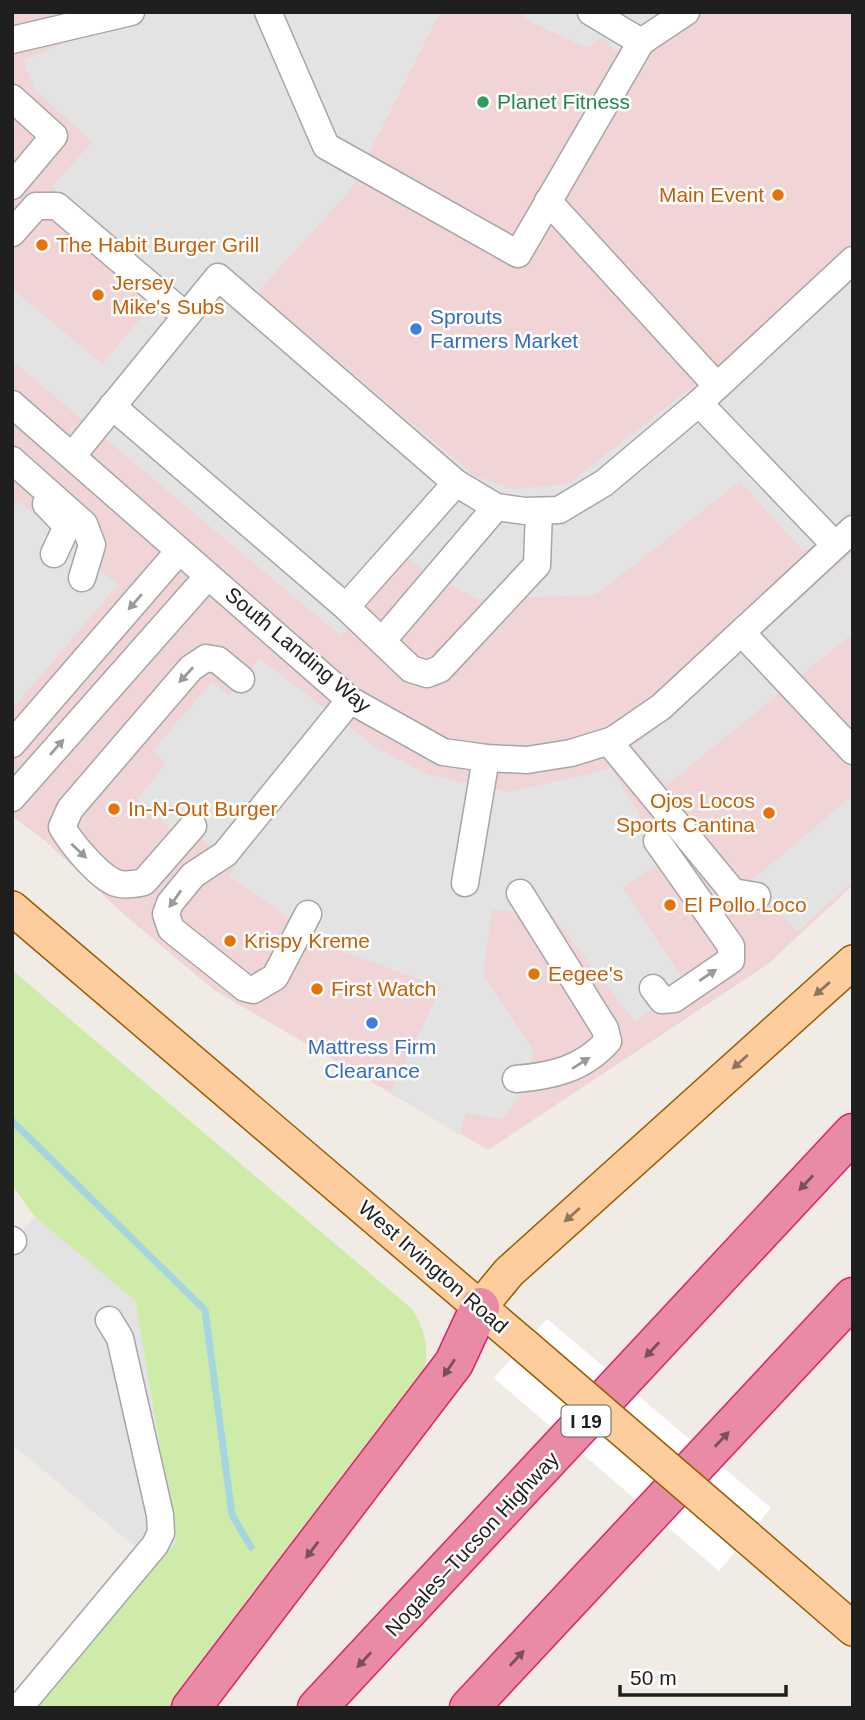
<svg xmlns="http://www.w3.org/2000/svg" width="865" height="1720" font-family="Helvetica,sans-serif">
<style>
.commercial{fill:#f1d4d5}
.grass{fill:#cfebaa}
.parking{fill:#e3e3e3}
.pier{fill:#fff}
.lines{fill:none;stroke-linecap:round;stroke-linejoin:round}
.stream{stroke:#a5d6df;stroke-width:7}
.minor-casing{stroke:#a6a6a6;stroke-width:29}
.major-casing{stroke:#9a5c00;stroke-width:36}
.highway-casing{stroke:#df2171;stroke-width:41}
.minor{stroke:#fff;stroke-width:26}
.major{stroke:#fecd9d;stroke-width:33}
.highway{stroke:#e98ba4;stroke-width:38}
.major-bridge-casing{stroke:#9a5c00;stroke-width:36;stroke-linecap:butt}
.major-bridge{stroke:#fecd9d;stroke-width:33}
.oneway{fill:#9a9a9a}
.oneway2{fill:#8e765e}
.oneway3{fill:#7a505b}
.leisure-dot{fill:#2e9e5b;stroke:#fff;stroke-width:2.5}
.food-dot{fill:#e8710a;stroke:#fff;stroke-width:2.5}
.shop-dot{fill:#3f7fe0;stroke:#fff;stroke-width:2.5}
.labels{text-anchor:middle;stroke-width:5;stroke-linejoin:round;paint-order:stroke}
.shield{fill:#fff;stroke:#626262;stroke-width:2}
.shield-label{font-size:19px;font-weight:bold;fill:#1f1f1f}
.leisure-label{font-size:21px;fill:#27864d;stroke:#fff;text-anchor:start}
.food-label{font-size:21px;fill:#c56008;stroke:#fff;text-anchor:start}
.shop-label{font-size:21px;fill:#366cbe;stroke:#fff;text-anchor:start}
.street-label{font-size:21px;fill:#1f1f1f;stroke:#fff}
</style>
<rect width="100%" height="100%" fill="#f0ece5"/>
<path class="commercial" d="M12 12H853V885L768 964 488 1150 214 990 127 917 43 839 12 816Z"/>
<path class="grass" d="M12 970 412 1309C427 1332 430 1352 422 1378L174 1708H38L176 1542 135 1301 35 1217 12 1185Z"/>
<g class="parking">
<path d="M143 12H440L351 189 257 293 475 476 512 489 568 484 762 332 853 246V509L804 552 740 481 596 595 478 599 432 576 406 558 341 636 12 361V289L102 364 161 294 149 274 52 187 92 142 35 90 23 60Z"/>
<path d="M522 12H696L614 51 603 37 587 48 526 20Z"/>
<path d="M19 501 118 585 12 709V509Z"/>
<path d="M853 552V633L667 785 633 747Z"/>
<path d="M260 659 377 748 429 775 510 792 611 768 666 859 623 887 686 983 635 1022 553 916 492 910 483 974 533 1049 528 1086 502 1119 466 1113 459 1135 391 1092 441 987 330 947 228 876 235 868 185 825 176 834 137 800 166 763 152 751 212 682 229 695Z"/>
<path d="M853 795V881L797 932 752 880Z"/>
<path d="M35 1217 135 1301 176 1542 157 1565 12 1444V1244Z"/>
</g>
<path class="pier" d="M547 1319 771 1508 719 1571 494 1378Z"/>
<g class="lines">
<path class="stream" d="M12 1121 205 1310 232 1515 251 1547"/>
<defs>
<g id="minor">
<path d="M268 12 326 146 518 254 641 42 591 12"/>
<path d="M12 40 131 12"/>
<path d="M641 42 686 12"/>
<path d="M12 98 54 136 12 186"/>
<path d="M548 201 717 386"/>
<path d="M12 233 36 206H57L186 316"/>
<path d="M699 403 835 545"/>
<path d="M12 404 350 700 443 752 486 758 527 760 571 753 613 740 661 707 853 529"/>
<path d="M112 406 346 607 411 669 427 674 440 669 537 565 539 511"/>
<path d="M72 456 218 277 456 483 346 607"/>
<path d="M12 460 84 524 92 545 82 578"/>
<path d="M456 483 496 507 525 511 559 510 604 483 699 403 853 260"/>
<path d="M46 504 67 526 54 554"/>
<path d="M742 633 853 751"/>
<path d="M382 641 496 507"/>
<path d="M609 742 733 892 757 896"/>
<path d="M12 744 179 551"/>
<path d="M12 798 208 576"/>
<path d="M193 826 144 882C135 884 124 886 116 883 98 876 71 843 62 827L70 809 191 668 206 658 218 660 241 679"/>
<path d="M465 883 486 758"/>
<path d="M308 914 275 977 253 990 245 988 171 929 166 914 170 903 193 875 225 854 350 700"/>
<path d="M653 988 662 1000 674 999 731 960V946L657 841"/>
<path d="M516 1079C552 1076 583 1069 608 1041L605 1029 520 893"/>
<path d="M12 1240 13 1241"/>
<path d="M19 1708 155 1545 161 1533 160 1515 120 1338 109 1320"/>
</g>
<g id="major">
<path d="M12 908 524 1345"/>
<path d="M480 1307 509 1272 853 962"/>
<path d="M747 1537 853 1629"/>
</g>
<g id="highway">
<path d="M191 1708 454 1363 480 1307"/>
<path d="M317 1708 853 1133"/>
<path d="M469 1708 853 1297"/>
</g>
</defs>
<use href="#minor" class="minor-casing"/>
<use href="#major" class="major-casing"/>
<use href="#highway" class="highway-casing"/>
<use href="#minor" class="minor"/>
<use href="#major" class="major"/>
<use href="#highway" class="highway"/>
<defs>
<path id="major-bridge" d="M524 1345 747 1537"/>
</defs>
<use href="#major-bridge" class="major-bridge-casing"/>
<use href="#major-bridge" class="major-bridge"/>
</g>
<defs><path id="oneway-solid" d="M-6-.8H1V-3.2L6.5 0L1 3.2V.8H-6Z" transform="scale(1.75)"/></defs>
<g class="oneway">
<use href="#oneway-solid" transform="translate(135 602) rotate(131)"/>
<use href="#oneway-solid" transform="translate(186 675) rotate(133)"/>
<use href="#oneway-solid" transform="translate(57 747) rotate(-49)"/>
<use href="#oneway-solid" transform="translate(79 851) rotate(43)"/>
<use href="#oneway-solid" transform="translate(175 899) rotate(125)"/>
<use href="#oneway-solid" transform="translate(708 975) rotate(-34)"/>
<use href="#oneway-solid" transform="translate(581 1063) rotate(-32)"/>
</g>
<g class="oneway2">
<use href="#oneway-solid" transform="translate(822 989) rotate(139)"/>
<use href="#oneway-solid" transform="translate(740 1062) rotate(138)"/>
<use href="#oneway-solid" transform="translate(572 1215) rotate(138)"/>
</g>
<g class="oneway3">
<use href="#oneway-solid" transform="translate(806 1183) rotate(133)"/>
<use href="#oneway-solid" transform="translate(652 1350) rotate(133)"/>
<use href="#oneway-solid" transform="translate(449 1368) rotate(124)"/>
<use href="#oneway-solid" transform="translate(722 1439) rotate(-47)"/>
<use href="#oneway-solid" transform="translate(312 1550) rotate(127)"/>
<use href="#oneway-solid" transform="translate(517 1658) rotate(-47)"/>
<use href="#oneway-solid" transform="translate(364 1660) rotate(133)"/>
</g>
<circle class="leisure-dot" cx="483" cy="102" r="7"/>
<g class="food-dot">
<circle cx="778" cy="195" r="7"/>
<circle cx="42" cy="245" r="7"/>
<circle cx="98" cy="295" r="7"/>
<circle cx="114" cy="809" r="7"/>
<circle cx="769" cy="813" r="7"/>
<circle cx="670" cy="905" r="7"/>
<circle cx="230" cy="941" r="7"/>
<circle cx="534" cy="974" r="7"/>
<circle cx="317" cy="989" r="7"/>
</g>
<g class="shop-dot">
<circle cx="416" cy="329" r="7"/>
<circle cx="372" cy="1023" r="7"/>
</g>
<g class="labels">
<rect class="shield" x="561.5" y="1405.5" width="49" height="31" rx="5"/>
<g class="shield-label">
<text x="586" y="1428">I 19</text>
</g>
<g class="leisure-label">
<text x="497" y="109">Planet Fitness</text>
</g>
<g class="food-label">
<text x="764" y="202" text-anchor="end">Main Event</text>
<text x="56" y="252">The Habit Burger Grill</text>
<text x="112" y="290">Jersey<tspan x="112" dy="24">Mike's Subs</tspan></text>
<text x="755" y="808" text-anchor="end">Ojos Locos<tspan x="755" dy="24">Sports Cantina</tspan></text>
<text x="128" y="816">In-N-Out Burger</text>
<text x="684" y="912">El Pollo Loco</text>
<text x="244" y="948">Krispy Kreme</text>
<text x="548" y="981">Eegee's</text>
<text x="331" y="996">First Watch</text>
</g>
<g class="shop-label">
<text x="430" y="324">Sprouts<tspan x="430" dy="24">Farmers Market</tspan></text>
<text x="372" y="1054" text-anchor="middle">Mattress Firm<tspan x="372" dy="24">Clearance</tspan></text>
</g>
<g class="street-label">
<text transform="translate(298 650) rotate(40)" y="7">South Landing Way</text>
<text transform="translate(433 1267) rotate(41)" y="7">West Irvington Road</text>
<text transform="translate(472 1544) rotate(-47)" y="7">Nogales–Tucson Highway</text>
</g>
</g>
<rect width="865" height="1720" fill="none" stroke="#1f1f1f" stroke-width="28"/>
<path d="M620 1685v10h166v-10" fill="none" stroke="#1f1f1f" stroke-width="3.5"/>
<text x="630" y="1685" font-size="21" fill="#1f1f1f" stroke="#ffffff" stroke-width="5" paint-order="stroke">50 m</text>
</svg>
